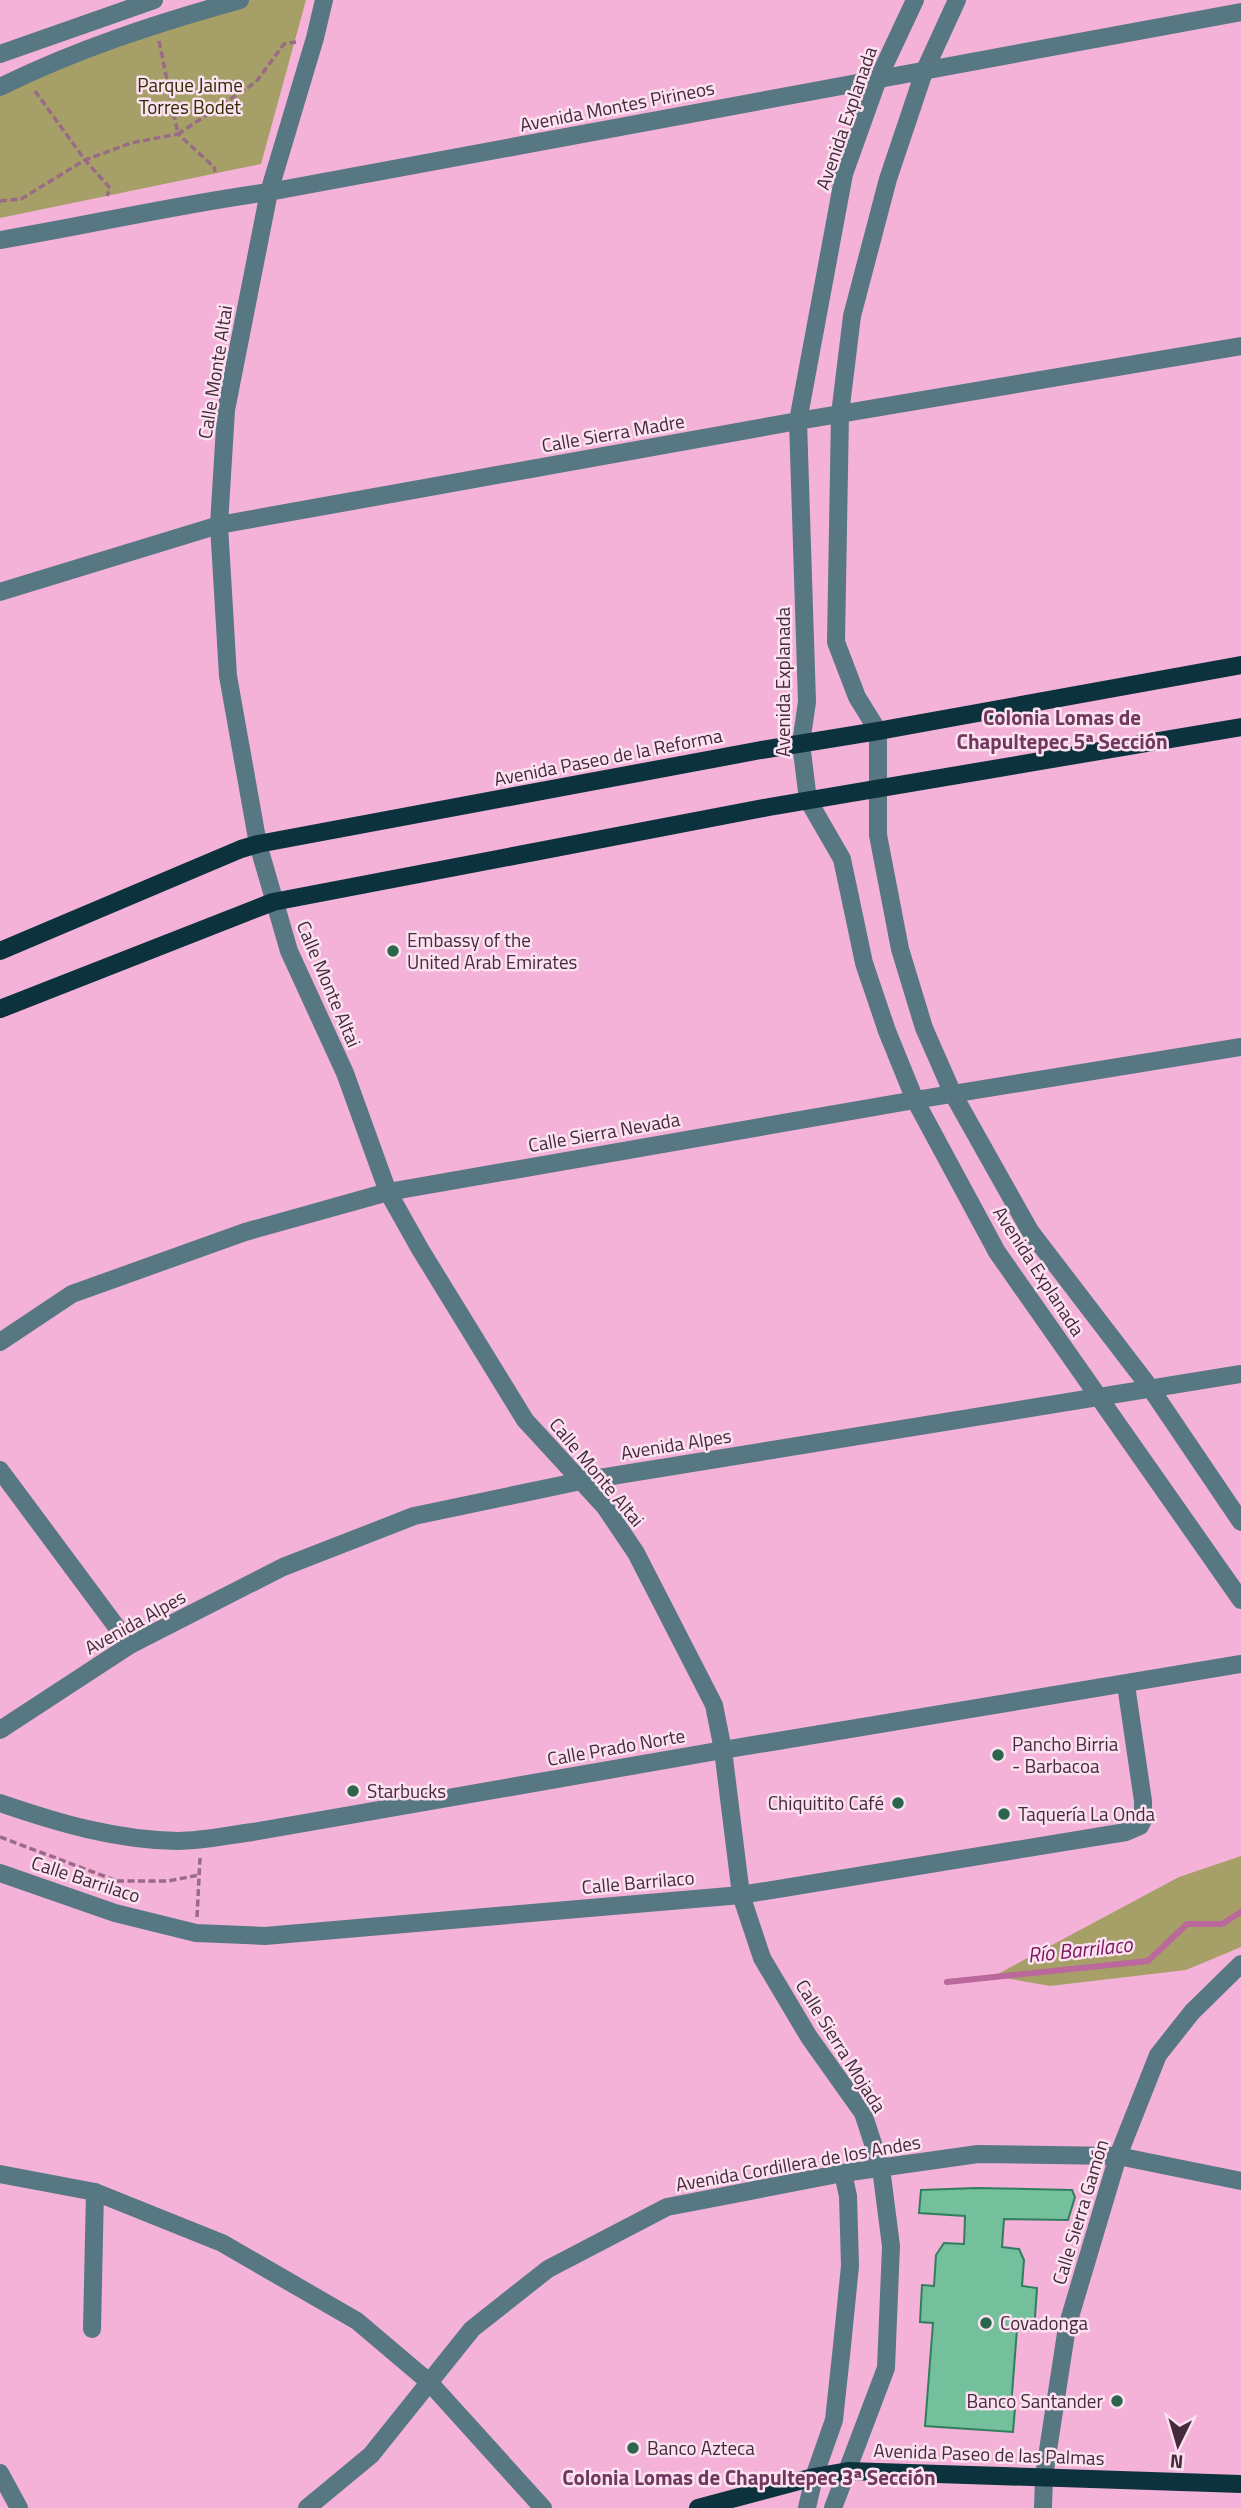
<svg xmlns="http://www.w3.org/2000/svg" width="1241" height="2508" font-family="'Titillium Web',sans-serif">
<style>
.green{fill:#a6a068}
.lines{fill:none;stroke-linecap:round;stroke-linejoin:round}
.stream{stroke:#bb689c;stroke-width:6}
.building{fill:#74bf9c;stroke:#317e5e;stroke-width:2}
.path{stroke:#996b86;stroke-width:3.5;stroke-dasharray:7 3.5;stroke-linecap:butt}
.minor{stroke:#577783;stroke-width:18}
.major{stroke:#0c323e;stroke-width:18}
.poi-dot{fill:#2d654c;stroke:#fce1f0;stroke-width:2.5}
.labels{text-anchor:middle;stroke-width:5;stroke-linejoin:round;paint-order:stroke}
.park-label{font-size:19px;fill:#302b00;stroke:#fce1f0}
.street-label{font-size:19px;fill:#442a3a;stroke:#fce1f0}
.poi-label{font-size:19px;fill:#442a3a;stroke:#fce1f0;text-anchor:start}
.neighbourhood-label{font-size:21px;font-weight:bold;fill:#70385c;stroke:#fce1f0}
.water-label{font-size:21px;font-style:italic;fill:#7b155e;stroke:#fce1f0}
</style>
<rect width="100%" height="100%" fill="#f4b2d9"/>
<g class="green">
<path d="M240 0H306L261 164 0 218V96L61 58Z"/>
<path d="M1241 1856V1947L1186 1970 1050 1986 994 1976 1179 1877Z"/>
</g>
<g class="lines">
<path class="stream" d="M947 1982 1148 1961 1187 1924H1222L1241 1912"/>
</g>
<path class="building" d="M977 2188 1072 2190 1075 2197 1068 2220 1004 2219 1002 2247 1019 2249 1024 2260 1022 2286 1037 2288 1034 2331 1017 2329 1011 2407 1015 2408 1013 2432 925 2426 933 2323 920 2322 922 2285 934 2286 936 2255 944 2243 964 2244 965 2216 919 2213 921 2190Z"/>
<g class="lines">
<g class="path">
<path d="M159 41 178 134 256 82 284 44 296 42"/>
<path d="M35 91 85 160 110 188 107 196"/>
<path d="M0 201 21 199 85 160 131 143 178 134 214 167 215 172"/>
<path d="M0 1837 117 1881 87 1883"/>
<path d="M117 1881H168L199 1875"/>
<path d="M197 1917 200 1858"/>
</g>
<g class="minor">
<path d="M324 0 315 38 269 192 226 410 219 525 228 676 258 844 289 951 345 1073 388 1192 420 1249 525 1420 605 1507 636 1553 714 1705 723 1750 741 1895 762 1958 809 2037 863 2113 881 2168 891 2246 886 2368 833 2508"/>
<path d="M915 0 878 79 844 174 798 421 807 702 801 743 808 800 842 859 864 963 887 1031 915 1100 997 1252 1241 1600"/>
<path d="M957 0 924 72 888 179 852 316 840 414 836 642 857 697 878 731V835L900 949 924 1028 953 1094 1030 1231 1151 1389 1241 1522"/>
<path d="M0 54 154 0"/>
<path d="M0 87C77 49 157 23 240 0"/>
<path d="M0 240C90 225 179 204 269 192L1241 12"/>
<path d="M0 592 219 525 798 421 1241 346"/>
<path d="M0 1342 72 1294 245 1232 388 1192 915 1100 1241 1047"/>
<path d="M0 1470 130 1645"/>
<path d="M0 1730 130 1645 283 1567 414 1516 581 1481 1241 1374"/>
<path d="M0 1803C58 1823 116 1840 178 1841 203 1841 229 1835 253 1832L723 1750 1241 1664"/>
<path d="M0 1873 115 1913 196 1933 265 1936 741 1895 1126 1832 1140 1826 1143 1820V1801L1126 1685"/>
<path d="M0 2174 95 2192 222 2243 357 2321 429 2382 543 2508"/>
<path d="M92 2329 95 2192"/>
<path d="M0 2473 19 2508"/>
<path d="M307 2508 371 2455 472 2329 548 2269 667 2207 843 2173 978 2154 1118 2156 1241 2181"/>
<path d="M807 2508 814 2477 834 2420 842 2346 850 2266 848 2196 843 2173"/>
<path d="M1043 2508 1044 2476 1067 2327 1118 2156 1158 2055 1192 2012 1241 1964"/>
</g>
<g class="major">
<path d="M0 951 241 849 258 844 761 750 878 731 1241 665"/>
<path d="M0 1009 273 902 769 807 1241 727"/>
<path d="M698 2508 814 2477 848 2471 1241 2484"/>
</g>
</g>
<g class="poi-dot">
<circle cx="393" cy="951" r="7"/>
<circle cx="998" cy="1755" r="7"/>
<circle cx="353" cy="1791" r="7"/>
<circle cx="898" cy="1803" r="7"/>
<circle cx="1004" cy="1814" r="7"/>
<circle cx="986" cy="2323" r="7"/>
<circle cx="1117" cy="2401" r="7"/>
<circle cx="633" cy="2448" r="7"/>
</g>
<g class="labels">
<g class="park-label">
<text x="190" y="92">Parque Jaime<tspan x="190" dy="22">Torres Bodet</tspan></text>
</g>
<g class="street-label">
<text transform="translate(617 106) rotate(-11)" y="7">Avenida Montes Pirineos</text>
<text transform="translate(846 118) rotate(-71)" y="7">Avenida Explanada</text>
<text transform="translate(215 372) rotate(-81)" y="7">Calle Monte Altai</text>
<text transform="translate(613 433) rotate(-10)" y="7">Calle Sierra Madre</text>
<text transform="translate(783 682) rotate(-90)" y="7">Avenida Explanada</text>
<text transform="translate(608 757) rotate(-11)" y="7">Avenida Paseo de la Reforma</text>
<text transform="translate(329 984) rotate(67)" y="7">Calle Monte Altai</text>
<text transform="translate(604 1132) rotate(-10)" y="7">Calle Sierra Nevada</text>
<text transform="translate(1039 1271) rotate(57)" y="7">Avenida Explanada</text>
<text transform="translate(676 1444) rotate(-9)" y="7">Avenida Alpes</text>
<text transform="translate(597 1472) rotate(50)" y="7">Calle Monte Altai</text>
<text transform="translate(135 1622) rotate(-29)" y="7">Avenida Alpes</text>
<text transform="translate(616 1747) rotate(-10)" y="7">Calle Prado Norte</text>
<text transform="translate(86 1879) rotate(18)" y="7">Calle Barrilaco</text>
<text transform="translate(638 1882) rotate(-5)" y="7">Calle Barrilaco</text>
<text transform="translate(841 2046) rotate(58)" y="7">Calle Sierra Mojada</text>
<text transform="translate(798 2163) rotate(-10)" y="7">Avenida Cordillera de los Andes</text>
<text transform="translate(1080 2212) rotate(-73)" y="7">Calle Sierra Gamón</text>
<text transform="translate(989 2454) rotate(2)" y="7">Avenida Paseo de las Palmas</text>
</g>
<g class="poi-label">
<text x="407" y="947">Embassy of the<tspan x="407" dy="22">United Arab Emirates</tspan></text>
<text x="1012" y="1751">Pancho Birria<tspan x="1012" dy="22">- Barbacoa</tspan></text>
<text x="367" y="1798">Starbucks</text>
<text x="884" y="1810" text-anchor="end">Chiquitito Café</text>
<text x="1018" y="1821">Taquería La Onda</text>
<text x="1000" y="2330">Covadonga</text>
<text x="1103" y="2408" text-anchor="end">Banco Santander</text>
<text x="647" y="2455">Banco Azteca</text>
</g>
<g class="neighbourhood-label">
<text x="1062" y="725">Colonia Lomas de<tspan x="1062" dy="24">Chapultepec 5ª Sección</tspan></text>
<text x="749" y="2485">Colonia Lomas de Chapultepec 3ª Sección</text>
</g>
<g class="water-label">
<text transform="translate(1080 1950) rotate(-6)" y="7">Río Barrilaco</text>
</g>
</g>
<g transform="translate(1178 2445) rotate(185)" stroke="#fce1f0" stroke-width="5" paint-order="stroke">
<path d="M0-5L12 26L0 18L-12 26Z" fill="#442a3a"/>
<text y="-10" font-size="19" font-weight="bold" text-anchor="middle" fill="#442a3a">N</text>
</g>
</svg>
